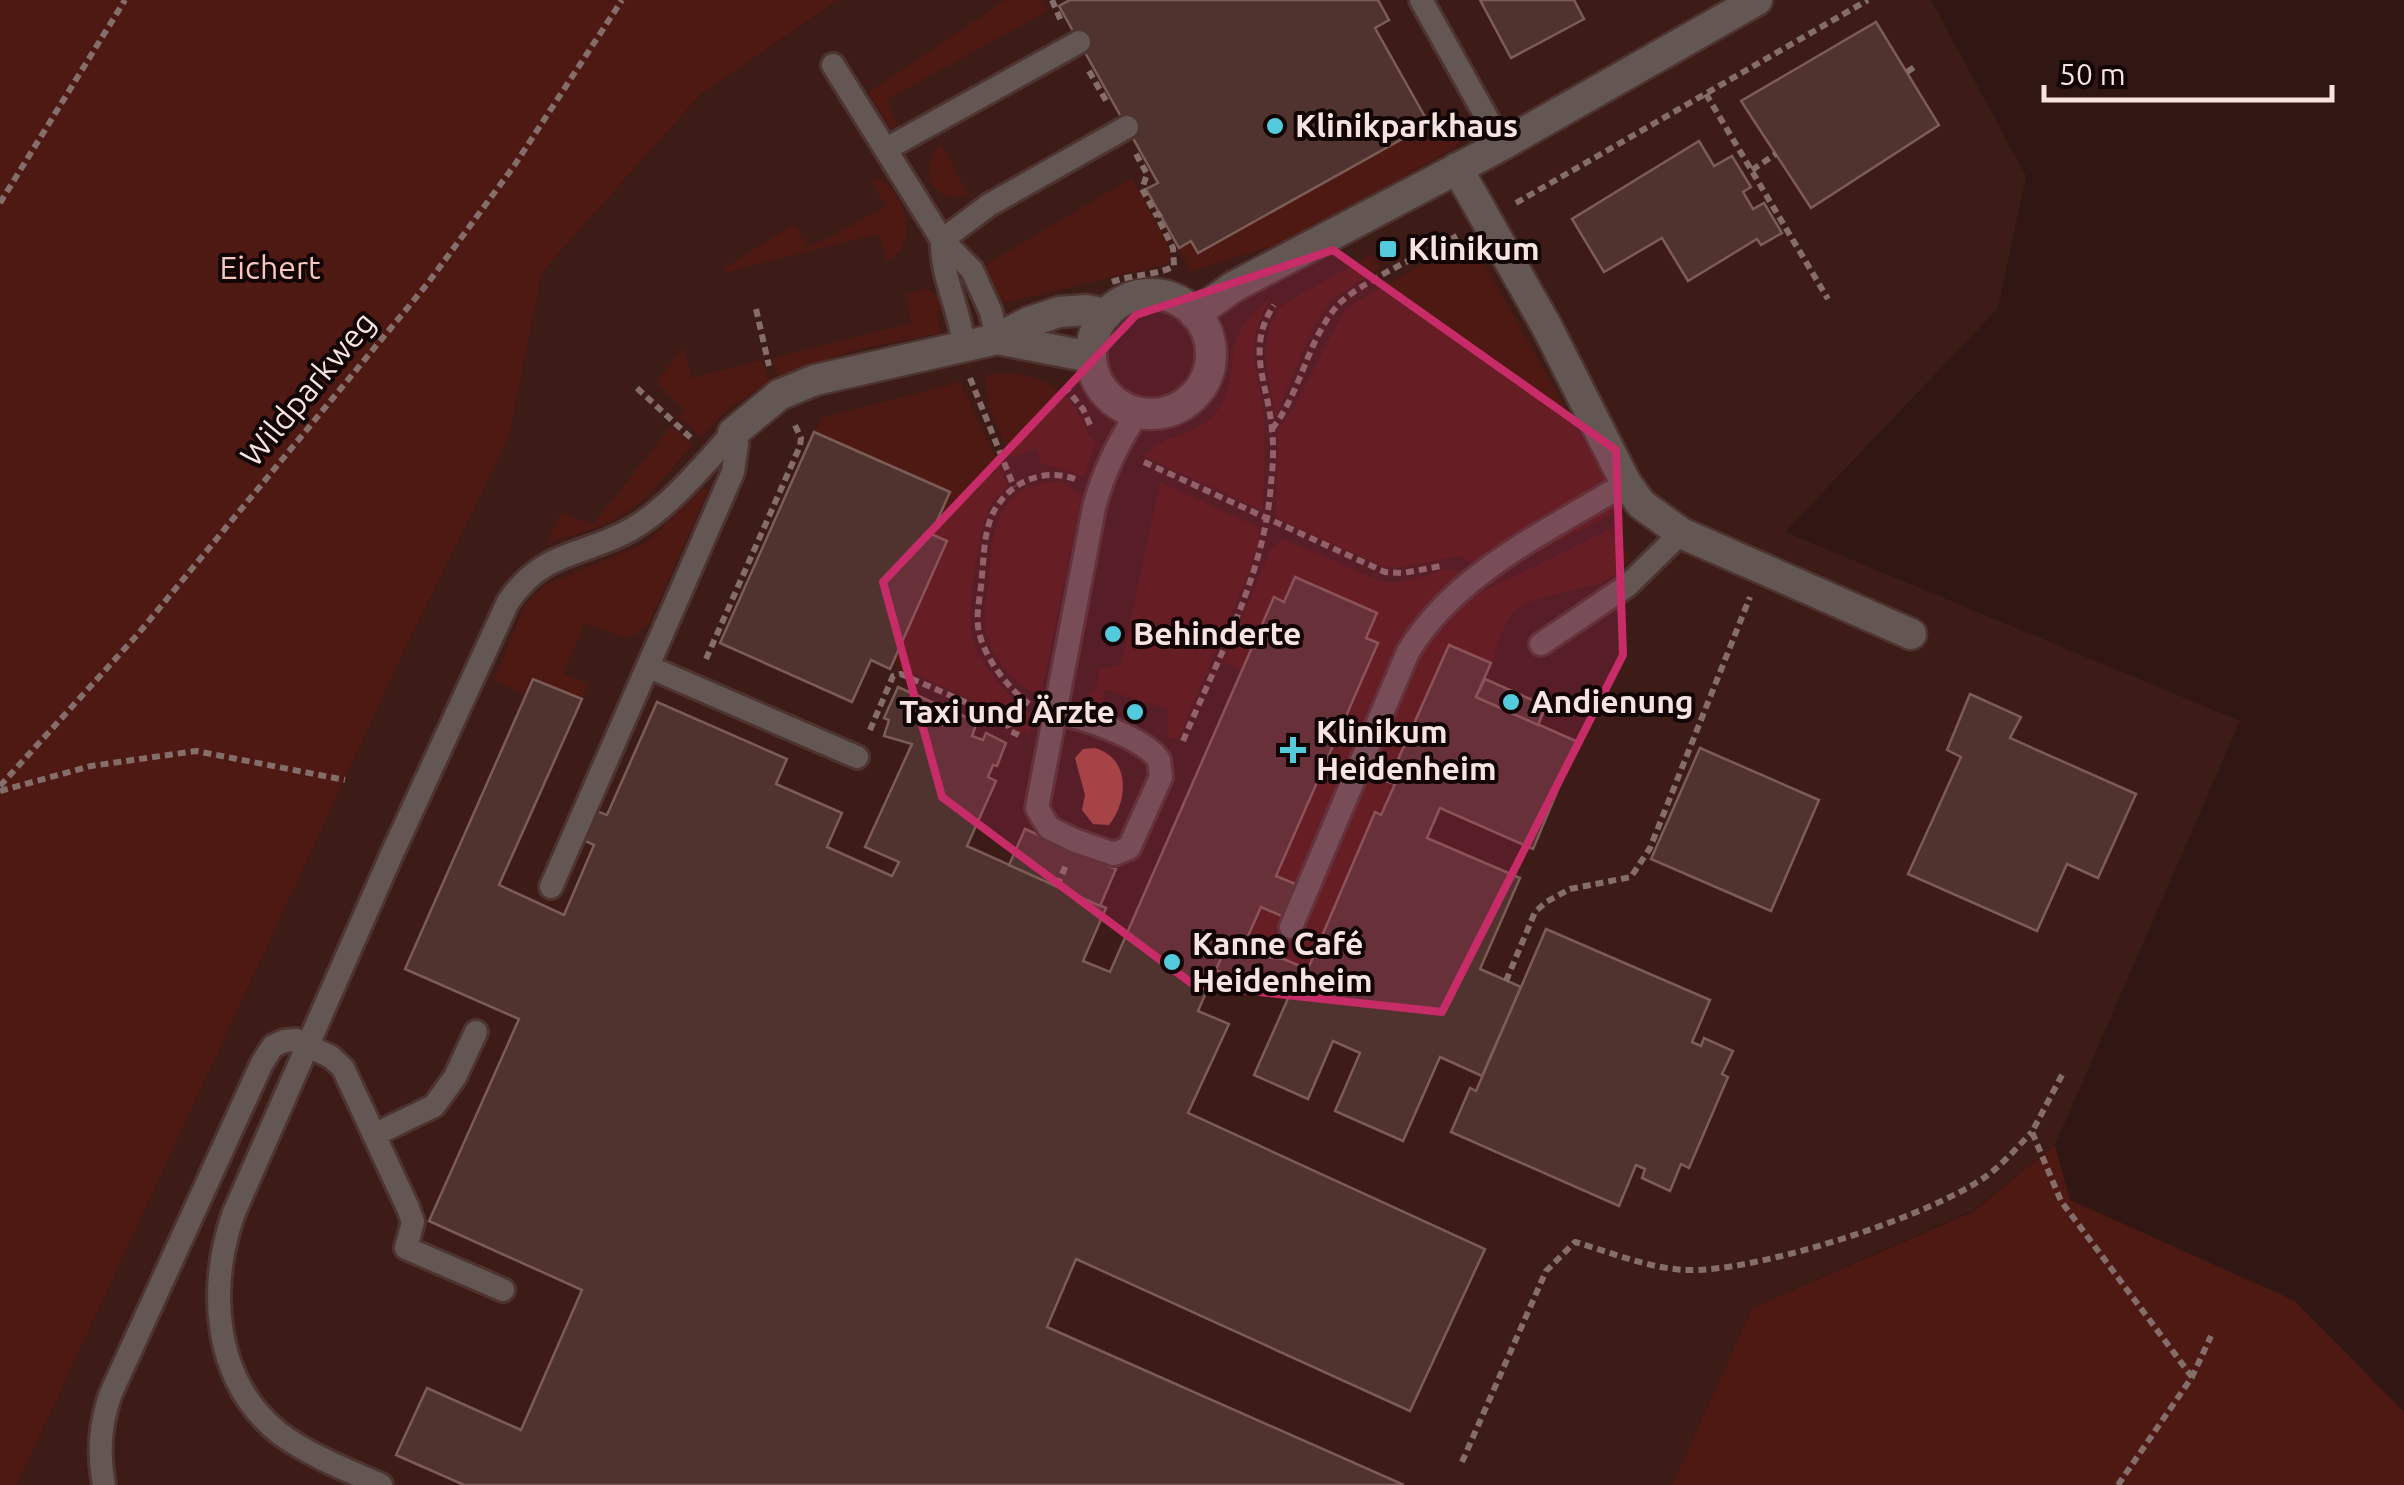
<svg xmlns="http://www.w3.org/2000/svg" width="2404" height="1485" font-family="Ubuntu,sans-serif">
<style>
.built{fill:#3d1b17}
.green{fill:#4e1913}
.water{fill:#9e493e}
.building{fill:#50332e;stroke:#7c5c56;stroke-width:2.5}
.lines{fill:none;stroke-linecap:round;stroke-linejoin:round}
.lane-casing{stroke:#4d3430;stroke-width:28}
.street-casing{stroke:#4d3430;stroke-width:35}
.path{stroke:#856e6a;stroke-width:6;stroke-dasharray:8 5;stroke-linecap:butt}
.lane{stroke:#645653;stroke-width:22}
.street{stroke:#645653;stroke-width:30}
.marked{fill:#c72c68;fill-opacity:0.2;stroke:#c72c68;stroke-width:8;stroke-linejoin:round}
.poi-dot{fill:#54cadd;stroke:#110605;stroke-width:4}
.labels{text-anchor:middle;stroke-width:8;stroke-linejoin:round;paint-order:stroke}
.poi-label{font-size:32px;font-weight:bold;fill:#f7e3e0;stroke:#110605;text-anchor:start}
.park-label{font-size:32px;fill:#f8c6be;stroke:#110605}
.street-label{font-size:32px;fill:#f7e3e0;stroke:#110605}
</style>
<rect width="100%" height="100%" fill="#311713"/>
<path class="built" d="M838 0H1931L2026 176 1998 308 1785 532 2240 721 2055 1145 1974 1210 1752 1308 1672 1485H17L408 643 509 437 542 272 700 95Z"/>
<g class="green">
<path d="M0 0H838L700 95 542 272 509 437 408 643 17 1485H0Z"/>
<path d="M1005 0H1041L1047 11 886 100 898 125 891 129 868 93Z"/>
<path d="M1453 110 1464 132 1456 147 1290 241 1191 271 1179 248 1191 241 1199 252Z"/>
<path d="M941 144 968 194C934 209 915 166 941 144Z"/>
<path d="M1132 178 1169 247 1171 259 1167 264C1111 276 1055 292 998 304L983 266Z"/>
<path d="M877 179C907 190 920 247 886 261L879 234 726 272 725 268 794 224 808 248 886 207 871 181Z"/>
<path d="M1469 237 1622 509 1495 574 1460 556 1394 568 1381 566 1276 518 1278 430 1294 407 1346 308Z"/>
<path d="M1372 254 1380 268 1331 300 1314 326 1275 417C1270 379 1254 336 1284 304Z"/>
<path d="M925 288 943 300 945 309 937 312 941 333 855 350 777 377 773 358 911 323 906 295Z"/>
<path d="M1271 299C1240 344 1261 374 1264 422 1266 451 1264 481 1262 510L1145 457C1155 435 1198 437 1216 413 1247 370 1213 337 1271 299Z"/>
<path d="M684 347 691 378 762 360 770 381 727 410 701 436 678 417 685 410 657 382Z"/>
<path d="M1016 374C1049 379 1069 392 1084 423 1088 432 1088 437 1096 443L1084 476 1041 463 1035 448 1011 458 989 407 985 375Z"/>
<path d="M960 382 1008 484C1002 492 993 500 989 509 977 535 964 621 975 647 987 674 1012 700 1035 717L1030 735 1013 730 1012 718 892 664 947 542 931 534 949 492 814 432 824 417Z"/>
<path d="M671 426 692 445C672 467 653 492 630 510 606 528 574 534 547 543L561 513 593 525Z"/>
<path d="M1061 482 1082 494 1041 695C1012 685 984 649 985 618 985 605 988 592 989 579 992 527 998 483 1061 482Z"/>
<path d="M1160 482 1259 528 1257 550 1252 565 1179 737 1167 739 1168 709 1104 689 1101 715 1086 708 1090 692 1096 688 1100 669 1121 665Z"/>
<path d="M704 488 709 490 649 623 636 634 624 638 585 623 563 674 588 684 582 699 526 695 494 680 525 605 545 585 645 543Z"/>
<path d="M1612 528 1629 557C1612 597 1542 585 1513 613 1502 625 1497 648 1491 663L1449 645 1381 815 1374 813 1307 971 1284 959 1240 954 1261 907 1298 885 1276 876 1378 644 1366 638 1377 613 1296 577 1284 602 1274 598 1242 670 1223 662 1272 547 1284 539 1382 582 1396 583 1449 569 1457 571 1486 590Z"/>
<path d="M2055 1145 2070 1200 2295 1301 2404 1412V1485H1672L1752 1308 1974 1211Z"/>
</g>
<path class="water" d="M1095 748C1130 758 1129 800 1109 825L1093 824 1082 810 1085 795 1075 758 1083 749Z"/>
<g class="building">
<path d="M1070 0H1378L1389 20 1375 28 1429 124 1198 253 1191 241 1179 248 1146 189 1158 183 1059 6Z"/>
<path d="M1480 0H1574L1584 19 1511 58Z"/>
<path d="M1876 22 1939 125 1811 208 1741 101Z"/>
<path d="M1699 141 1714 166 1732 156 1751 187 1743 192 1753 209 1764 203 1782 233 1761 245 1757 239 1688 281 1662 238 1604 272 1572 219Z"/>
<path d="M814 432 950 492 931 534 947 541 890 669 871 660 852 702 720 643Z"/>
<path d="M1295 577 1377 613 1366 638 1378 643 1276 876 1298 885 1284 917 1261 907 1240 954 1225 949 1198 1011 1229 1024 1188 1113 1485 1249 1410 1411 1076 1259 1047 1327 1404 1485H464L396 1455 427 1388 521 1430 582 1290 429 1221 519 1019 405 969 533 679 582 699 499 885 564 915 594 845 581 839 594 810 607 815 657 702 787 759 776 784 842 813 827 847 892 876 899 862 865 847 912 744 884 736 889 720 884 718 898 687 977 722 972 736 983 740 986 733 1006 743 997 766 993 765 988 777 996 781 967 846 1106 908 1083 961 1110 972 1274 597 1284 602Z"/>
<path d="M1449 645 1491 663 1476 697 1578 742 1533 849 1440 808 1427 838 1520 878 1480 969 1521 987 1482 1076 1440 1057 1403 1141 1335 1111 1360 1053 1333 1041 1308 1099 1254 1075 1302 967 1307 971 1375 812 1381 815 1395 784 1388 782Z"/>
<path d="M1485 679 1546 706 1538 725 1476 697Z"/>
<path d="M1970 694 2021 717 2010 738 2136 794 2098 878 2067 864 2037 931 1908 874 1961 757 1947 750Z"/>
<path d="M1700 748 1819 800 1771 911 1651 859Z"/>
<path d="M1025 829 1116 869 1100 906 1009 865Z"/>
<path d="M1546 929 1710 1000 1692 1042 1701 1046 1704 1038 1733 1051 1722 1074 1728 1077 1689 1168 1681 1164 1670 1191 1642 1178 1645 1169 1636 1165 1619 1206 1451 1132 1470 1088 1476 1091Z"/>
<path d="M1225 949 1240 954 1284 959 1302 967 1294 986 1276 979 1232 977 1216 970Z"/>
</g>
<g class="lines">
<defs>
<g id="lane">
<path d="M1421 0 1502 145"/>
<path d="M833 65 942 240 972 270 991 312 997 339"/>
<path d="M886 149 1079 42"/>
<path d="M942 240 989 205 1127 127"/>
<path d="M942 240C941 277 960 309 964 346"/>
<path d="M1541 644 1627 586 1681 533"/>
<path d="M649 667 857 757"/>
<path d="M1054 712C1082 717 1143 737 1159 760L1161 777 1129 848 1114 854 1076 841 1049 828 1037 808 1094 508C1103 472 1118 444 1137 413"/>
<path d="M551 887 733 472 737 444 733 433"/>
<path d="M1291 927 1408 652C1456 572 1549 531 1626 483"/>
<path d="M376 1134 434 1106 455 1077 476 1032"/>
<path d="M104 1485C98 1452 100 1424 111 1393L262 1063 273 1046 284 1041 296 1040 331 1057 343 1068 408 1208 413 1222 406 1248 503 1290"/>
<path d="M381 1485C347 1470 310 1456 279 1433 213 1380 208 1290 233 1215L391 856 508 602C544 549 583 557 632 529 671 506 702 466 733 433"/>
</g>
<g id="street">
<path d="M1457 168 1547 327 1626 483 1641 504 1681 533 1911 634"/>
<circle cx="1151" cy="354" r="60"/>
<path d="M1195 314 1233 287 1502 145 1757 0"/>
<path d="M997 339 1091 357"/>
<path d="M733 433 779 395 815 380 997 339 1029 322 1059 312 1086 310 1107 314"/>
</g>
</defs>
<use href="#lane" class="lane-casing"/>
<use href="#street" class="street-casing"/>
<g class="path">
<path d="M1052 0 1061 21"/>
<path d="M1089 71 1108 104"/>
<path d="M1907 72 1916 66"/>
<path d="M1706 94 1828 299"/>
<path d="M1136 154 1147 174 1142 189 1157 216"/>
<path d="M1752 170 1776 154"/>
<path d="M0 203 125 0"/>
<path d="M1516 203 1868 0"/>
<path d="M1112 282C1132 274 1160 275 1174 266L1173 248 1157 216 1161 213"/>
<path d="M756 309 769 366"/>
<path d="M970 378 1014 487"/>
<path d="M1064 386 1083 409 1092 429"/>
<path d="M637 388 692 439"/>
<path d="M1272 429C1301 392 1307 341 1337 306 1356 284 1429 251 1457 236"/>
<path d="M1144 462 1385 572 1403 573 1441 566"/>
<path d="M706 659 800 446 801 438 794 423"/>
<path d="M1029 704C1009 689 987 661 980 636 974 616 981 596 982 575 984 555 984 534 992 515 1007 483 1042 467 1075 479"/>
<path d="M870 730 893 676 901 674 1006 720 1010 731 1023 737"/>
<path d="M1183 741C1218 657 1265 575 1271 483 1273 466 1274 447 1272 430 1268 383 1245 349 1274 305"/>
<path d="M0 786 138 634 428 283 514 166 622 0"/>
<path d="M0 791 91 766 196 751 345 780"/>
<path d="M1057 886 1066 865"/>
<path d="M1506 981 1535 912 1546 902 1570 889 1631 877 1650 848 1750 597"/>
<path d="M2062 1075 2032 1132 2061 1201 2192 1377"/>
<path d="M1462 1462 1546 1271 1575 1242C1610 1252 1648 1268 1685 1270 1755 1273 1932 1216 1988 1175 2004 1163 2018 1146 2032 1132"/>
<path d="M2118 1485 2192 1377 2211 1336"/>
</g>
<use href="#lane" class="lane"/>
<use href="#street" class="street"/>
</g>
<path class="marked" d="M1333 250 1616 450 1623 655 1442 1012 1194 985 942 797 883 582 1136 315Z"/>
<g class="poi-dot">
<circle cx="1275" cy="126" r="10"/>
<rect x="1378" y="239" width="20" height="20" rx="5"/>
<circle cx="1113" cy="634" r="10"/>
<circle cx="1511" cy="702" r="10"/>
<circle cx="1135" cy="712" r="10"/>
<path d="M1288 735h10v10h10v10h-10v10h-10v-10h-10v-10h10z"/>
<circle cx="1172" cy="962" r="10"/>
</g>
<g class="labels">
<g class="poi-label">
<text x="1295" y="137">Klinikparkhaus</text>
<text x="1408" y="260">Klinikum</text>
<text x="1133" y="645">Behinderte</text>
<text x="1531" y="713">Andienung</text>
<text x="1115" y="723" text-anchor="end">Taxi und Ärzte</text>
<text x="1316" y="743">Klinikum<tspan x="1316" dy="37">Heidenheim</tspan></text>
<text x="1192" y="955">Kanne Café<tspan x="1192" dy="37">Heidenheim</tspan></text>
</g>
<g class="park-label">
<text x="270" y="279">Eichert</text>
</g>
<g class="street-label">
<text transform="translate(308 389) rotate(-50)" y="11">Wildparkweg</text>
</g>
</g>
<path d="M2044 85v15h288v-15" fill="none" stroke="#f7e3e0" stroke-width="5"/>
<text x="2059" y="85" font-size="30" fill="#f7e3e0" stroke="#110605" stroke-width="8" paint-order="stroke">50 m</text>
</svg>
